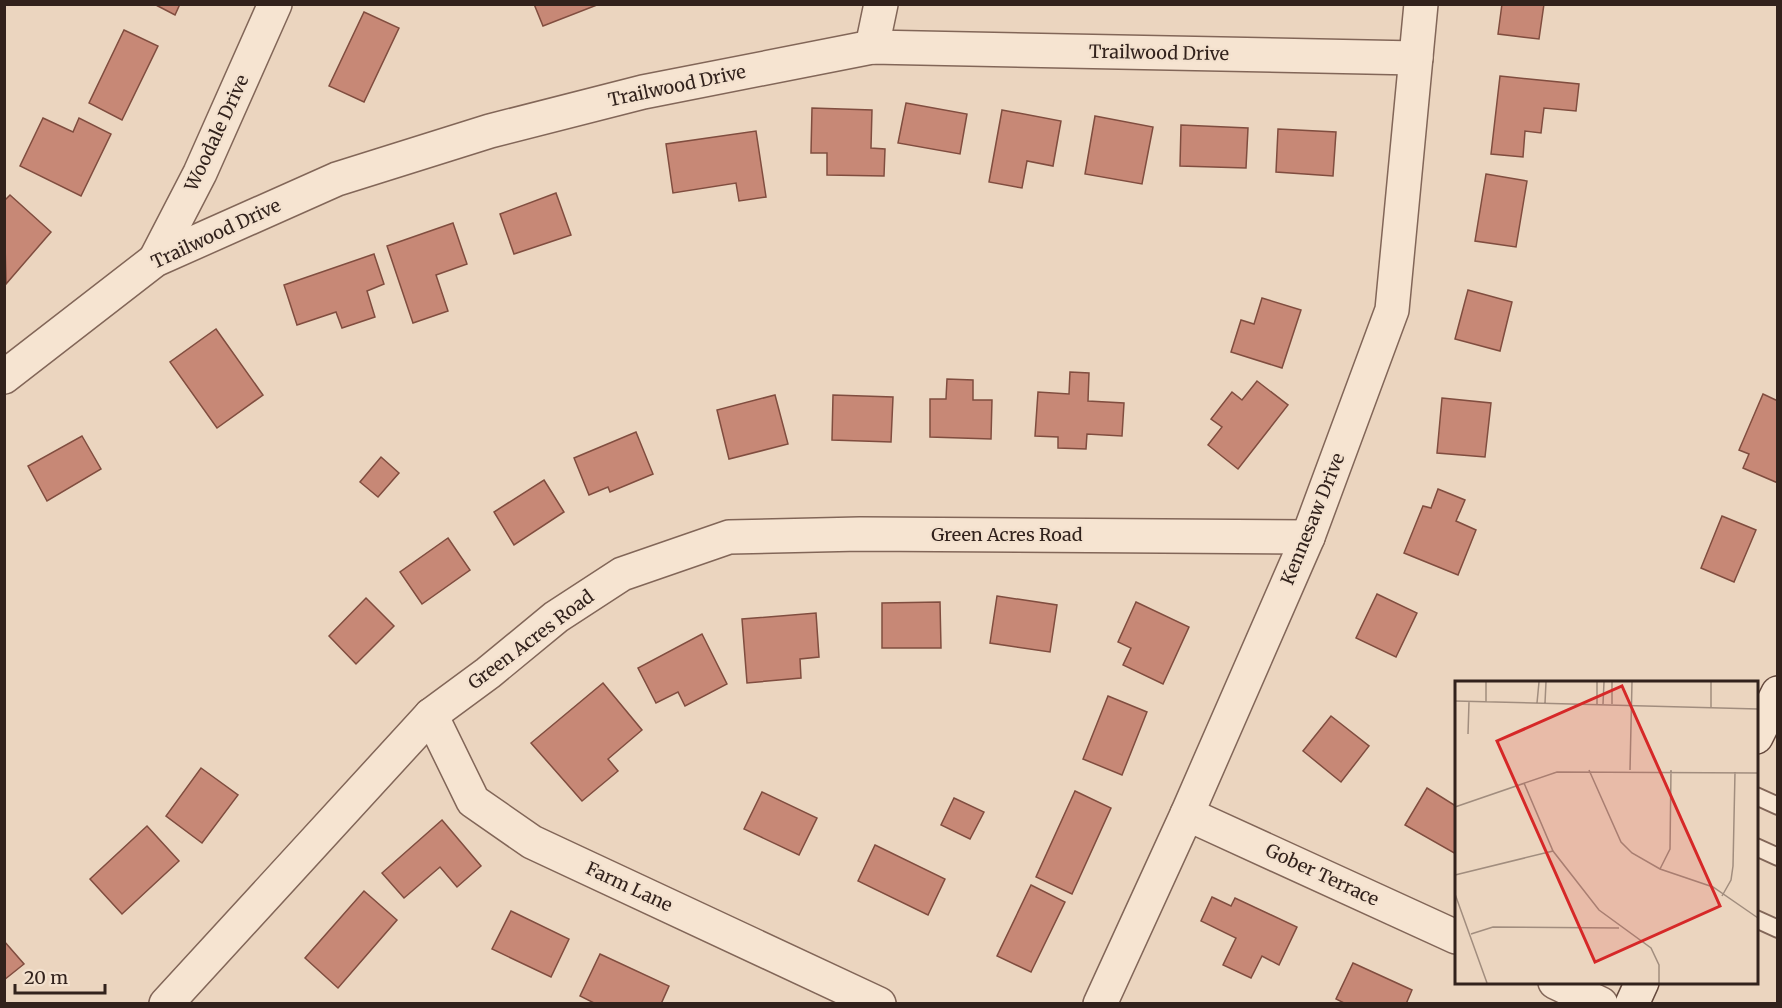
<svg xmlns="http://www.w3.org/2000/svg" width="1782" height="1008" font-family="Merriweather,serif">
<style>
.building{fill:#c78876;stroke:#804d3f;stroke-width:1.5}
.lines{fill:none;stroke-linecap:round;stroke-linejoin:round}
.lane-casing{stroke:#826658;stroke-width:20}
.street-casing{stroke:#826658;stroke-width:36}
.secondary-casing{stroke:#64483c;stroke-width:36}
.lane{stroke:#f6e4d1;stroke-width:16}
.street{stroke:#f6e4d1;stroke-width:33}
.secondary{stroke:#f6e4d1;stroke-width:33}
.labels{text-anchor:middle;stroke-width:4.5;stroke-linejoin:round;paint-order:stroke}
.street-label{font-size:18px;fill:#32221c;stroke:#f3e1ce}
.inset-road{fill:none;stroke:#a18d7e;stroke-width:1.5}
.view{fill:#d62828;fill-opacity:0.15;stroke:#d62828;stroke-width:3}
.inset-edge{fill:none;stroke:#32221c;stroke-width:3}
</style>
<rect width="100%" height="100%" fill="#ebd5bf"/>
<g class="building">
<path d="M154 4H180L175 15Z"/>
<path d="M534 4H597V5L543 26Z"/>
<path d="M1502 4H1544L1539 39 1498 34Z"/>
<path d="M364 12 399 28 364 102 329 86Z"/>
<path d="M124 30 158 46 122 120 89 103Z"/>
<path d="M1500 76 1579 84 1576 111 1544 108 1541 133 1525 131 1523 157 1491 154Z"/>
<path d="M906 103 967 114 960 154 898 143Z"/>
<path d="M812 108 872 110 871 148 885 149 884 176 827 175V153H811Z"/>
<path d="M1002 110 1061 121 1053 166 1027 161 1022 188 989 182Z"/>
<path d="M1095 116 1153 127 1142 184 1085 174Z"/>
<path d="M43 118 73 132 79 118 111 134 81 196 20 166Z"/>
<path d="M1181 125 1248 128 1246 168 1180 166Z"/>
<path d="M1278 129 1336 132 1333 176 1276 172Z"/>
<path d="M756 131 766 197 739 201 736 183 673 193 666 144Z"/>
<path d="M1486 174 1527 181 1516 247 1475 241Z"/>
<path d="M556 193 571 235 514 254 500 214Z"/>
<path d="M10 195 51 232 6 284 4 201Z"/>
<path d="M453 223 467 264 436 275 448 311 413 323 387 246Z"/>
<path d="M374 254 384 284 367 291 375 317 342 328 336 312 297 325 284 285Z"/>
<path d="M1468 290 1512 302 1500 351 1455 339Z"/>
<path d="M1262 298 1301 310 1282 368 1231 352 1241 320 1254 324Z"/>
<path d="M216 329 263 395 217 428 170 362Z"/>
<path d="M1070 372 1089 373 1088 401 1124 403 1122 436 1087 434 1086 449 1058 448V437L1035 436 1038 392 1069 394Z"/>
<path d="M947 379 973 380V400H992L991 439 930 437V399H946Z"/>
<path d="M1257 381 1288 405 1238 469 1208 445 1222 427 1211 419 1232 392 1242 400Z"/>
<path d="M1763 394 1778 401V483L1743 468 1749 454 1739 450Z"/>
<path d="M775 395 788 444 729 459 717 410Z"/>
<path d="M833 395 893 397 891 442 832 440Z"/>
<path d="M1442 398 1491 403 1485 457 1437 453Z"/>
<path d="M636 432 653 474 610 492 608 487 589 495 574 458Z"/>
<path d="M82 436 101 469 47 501 28 466Z"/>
<path d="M381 457 399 473 378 497 360 482Z"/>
<path d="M544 480 564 512 514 545 494 512Z"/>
<path d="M1438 489 1465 500 1456 521 1476 530 1458 575 1404 553 1423 506 1431 508Z"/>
<path d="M1722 516 1756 530 1734 582 1701 568Z"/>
<path d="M448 538 470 570 422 604 400 572Z"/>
<path d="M1377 594 1417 613 1396 657 1356 638Z"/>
<path d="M997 596 1057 605 1050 652 990 643Z"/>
<path d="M366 598 394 626 356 664 329 636Z"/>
<path d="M940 602 941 648H882V603Z"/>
<path d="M1136 602 1189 627 1163 684 1123 665 1131 648 1118 642Z"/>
<path d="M816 613 819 657 800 659 801 678 747 683 742 619Z"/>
<path d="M702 634 727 684 685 706 678 692 656 703 638 668Z"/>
<path d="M603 683 642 730 608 759 618 771 582 801 531 743Z"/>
<path d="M1108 696 1147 712 1122 775 1083 759Z"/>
<path d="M1331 716 1369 746 1341 782 1303 751Z"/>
<path d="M201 768 238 795 202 843 166 816Z"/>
<path d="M1427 788 1454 805 1456 801V854L1405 825Z"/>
<path d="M1075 791 1111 808 1072 894 1036 877Z"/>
<path d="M762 792 817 818 799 855 744 829Z"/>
<path d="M954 798 984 812 970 839 941 825Z"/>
<path d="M442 820 481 866 457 887 440 867 404 898 382 873Z"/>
<path d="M147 826 179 861 122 914 90 879Z"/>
<path d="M875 845 945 879 928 915 858 881Z"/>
<path d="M1031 885 1065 902 1031 972 997 956Z"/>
<path d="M364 891 397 920 338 988 305 958Z"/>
<path d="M1212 897 1231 906 1235 898 1297 927 1279 965 1262 956 1251 978 1223 965 1236 938 1201 921Z"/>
<path d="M511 911 569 939 551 977 492 949Z"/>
<path d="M4 941 24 964 4 980Z"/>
<path d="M600 954 669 986 661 1004H596L580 996Z"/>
<path d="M1353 963 1412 990 1406 1004H1346L1336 999Z"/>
</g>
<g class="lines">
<defs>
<g id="lane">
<path d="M1756 796 1778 806"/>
<path d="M1756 847 1778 857"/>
<path d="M1756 919 1778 929"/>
</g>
<g id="street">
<path d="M872 47 881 4"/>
<path d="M155 260 200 173 275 4"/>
<path d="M4 377 155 260 337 179 490 131 643 92 872 47 1416 58"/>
<path d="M431 715 473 801 532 842 879 1004"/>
<path d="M1187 814 1456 937"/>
<path d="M1555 982 1601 1004"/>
<path d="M166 1004 431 715 488 673 556 617 622 574 729 537 860 534 1308 537"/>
<path d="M1100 1004 1187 814 1308 537 1392 310 1421 4"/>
</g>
<g id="secondary">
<path d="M1756 737 1778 693"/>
<path d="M1632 1004 1642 982"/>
</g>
</defs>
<use href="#lane" class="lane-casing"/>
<use href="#street" class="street-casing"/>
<use href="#secondary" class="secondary-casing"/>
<use href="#lane" class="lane"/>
<use href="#street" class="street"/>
<use href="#secondary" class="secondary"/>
</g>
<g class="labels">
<g class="street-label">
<text transform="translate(1159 53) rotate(1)" y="6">Trailwood Drive</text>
<text transform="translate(677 86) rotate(-12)" y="6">Trailwood Drive</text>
<text transform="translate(217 133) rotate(-65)" y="6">Woodale Drive</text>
<text transform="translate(216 234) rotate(-25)" y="6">Trailwood Drive</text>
<text transform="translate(1313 519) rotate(-68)" y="6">Kennesaw Drive</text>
<text x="1007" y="541">Green Acres Road</text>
<text transform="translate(531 640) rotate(-37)" y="6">Green Acres Road</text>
<text transform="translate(1322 875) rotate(25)" y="6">Gober Terrace</text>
<text transform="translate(629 887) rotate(25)" y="6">Farm Lane</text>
</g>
</g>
<g transform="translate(1455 681)">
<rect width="303" height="303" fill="#ebd5bf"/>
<path class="inset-road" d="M31 1V21M0 20 303 28M82 22 84 1M90 22 91 1M142 23V1M148 23 149 1M157 23V1M256 26V1M13 53 14 21M134 89 166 161 177 172 205 188 258 206 303 237M175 89 177 1M69 102 98 170 144 229 196 267 204 284V302M0 126 102 91 303 92M205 188 215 168 216 89M0 194 98 170M0 213 32 302M267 215 276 199 278 185 280 91M16 253 38 246 164 247"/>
<path class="view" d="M167 5 265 225 140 281 42 60Z"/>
<rect width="303" height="303" class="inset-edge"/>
</g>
<rect width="1782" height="1008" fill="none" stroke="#32221c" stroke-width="12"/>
<path d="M15 984v9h90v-9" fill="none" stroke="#32221c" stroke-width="3"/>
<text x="24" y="984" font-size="18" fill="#32221c" stroke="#f3e1ce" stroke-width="4.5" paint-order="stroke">20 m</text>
</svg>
